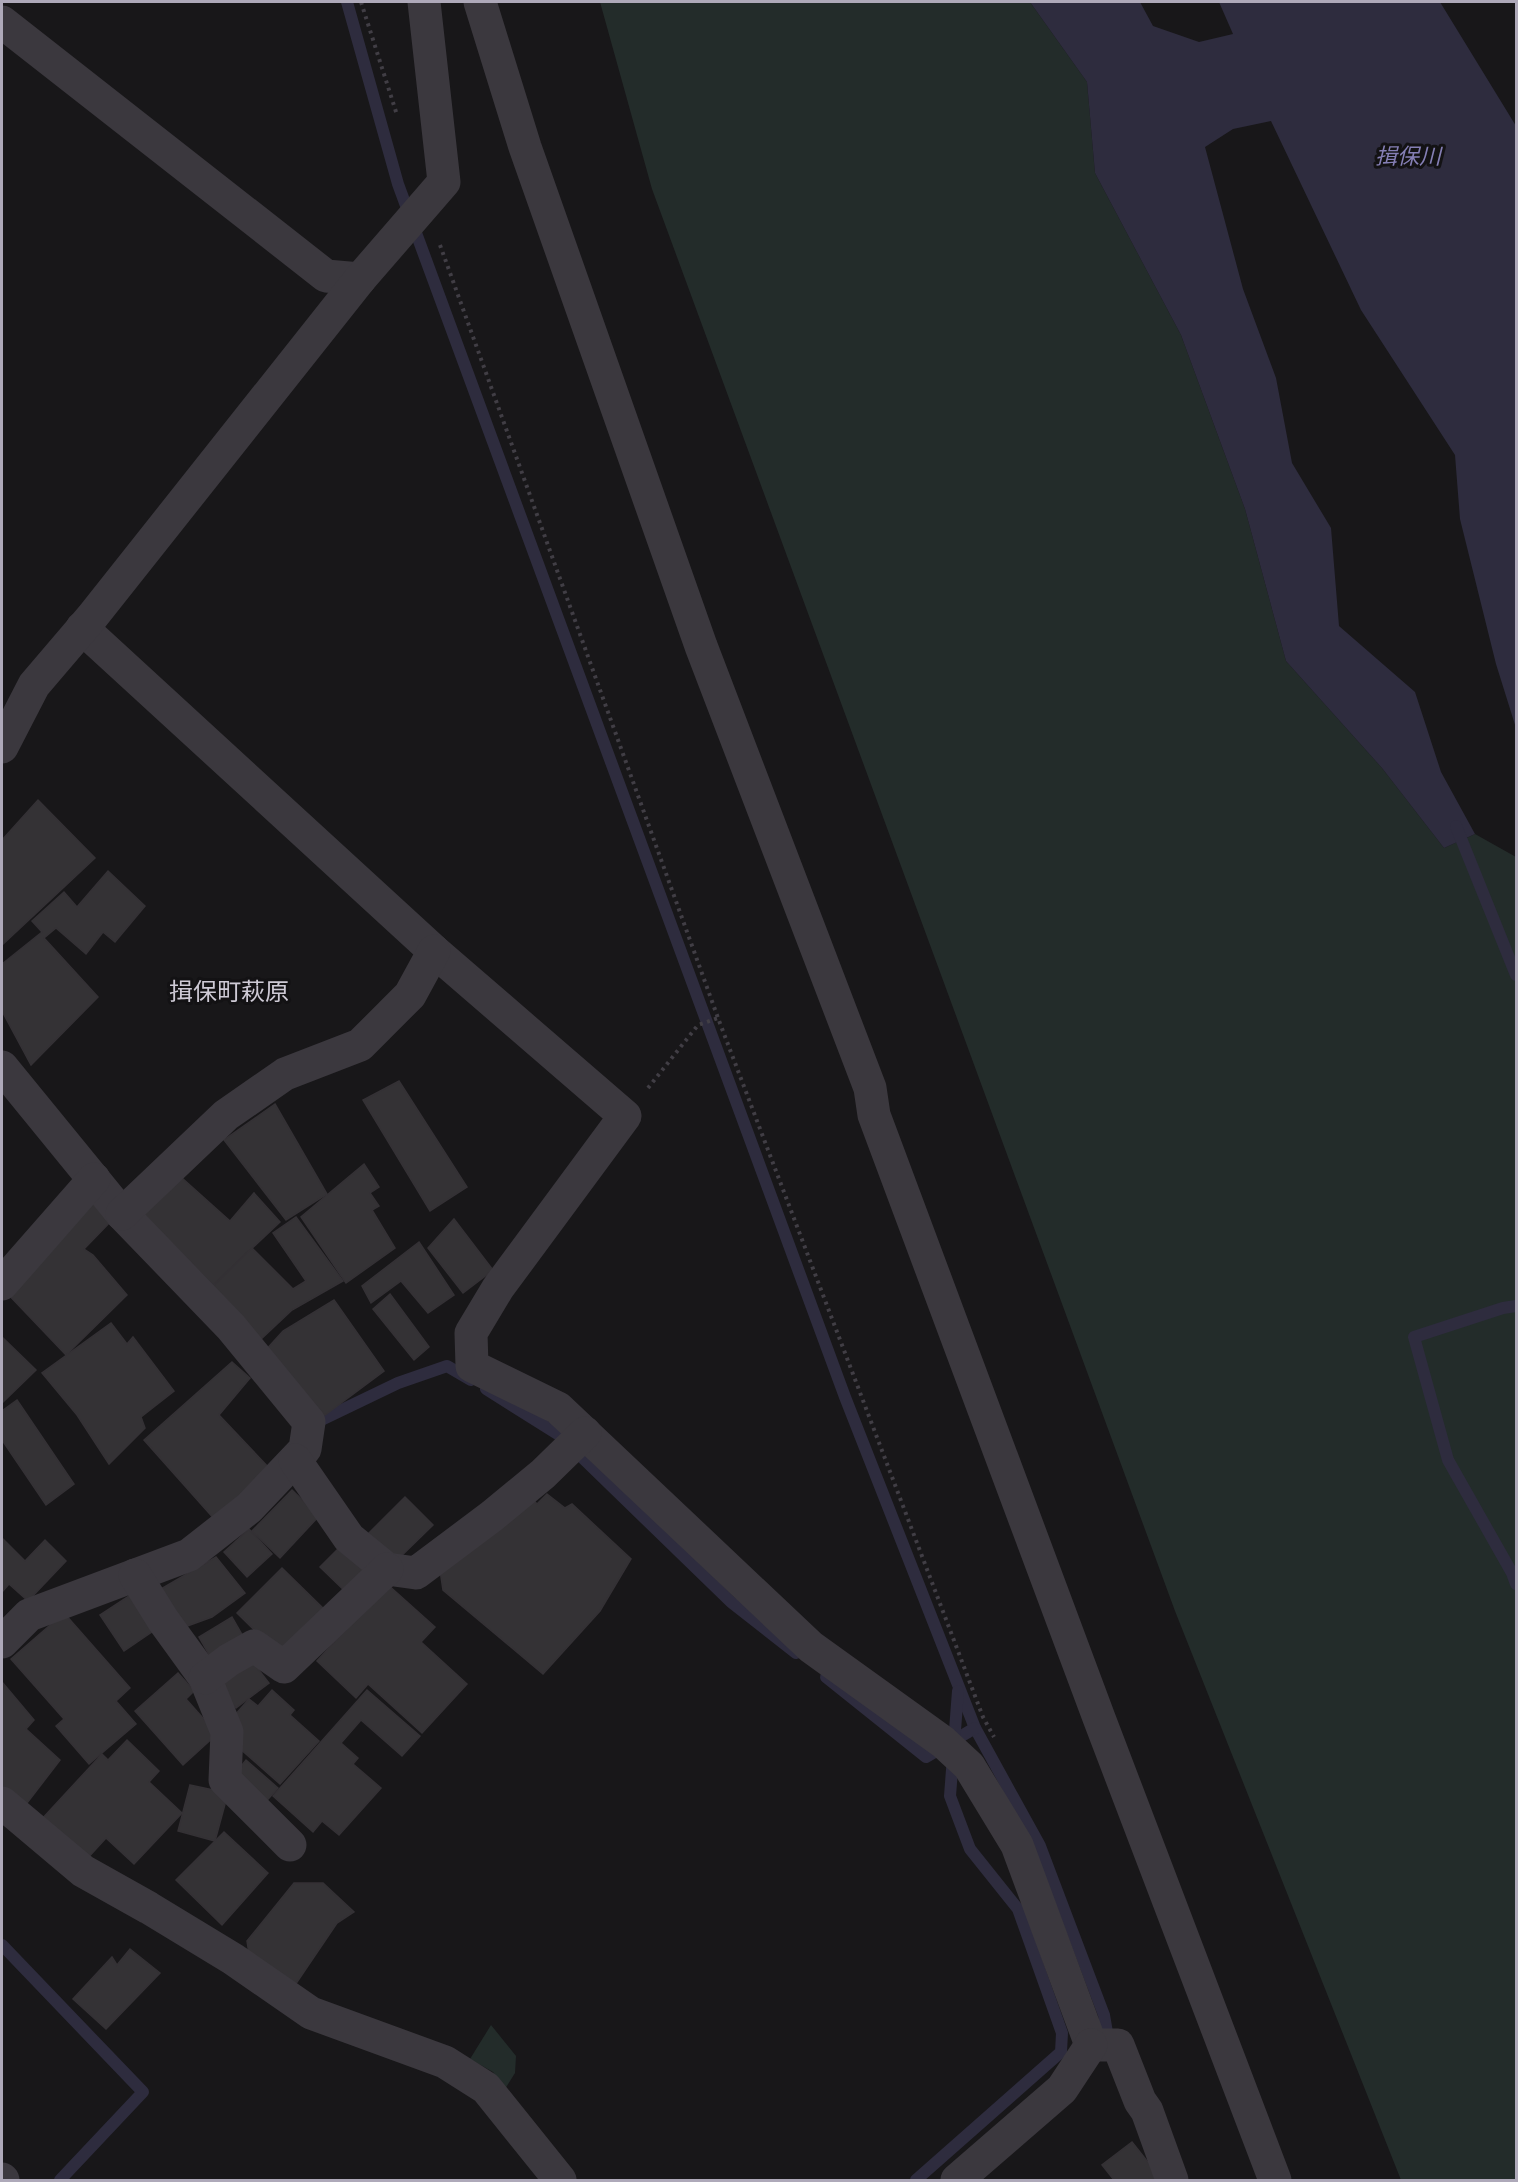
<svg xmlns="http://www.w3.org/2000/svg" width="1518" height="2182" font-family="Ubuntu,'Noto Sans JP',sans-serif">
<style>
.green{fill:#232c2a}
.water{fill:#2e2c3e}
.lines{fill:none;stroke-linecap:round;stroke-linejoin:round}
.stream{stroke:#2e2c3e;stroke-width:12}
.building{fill:#343235;stroke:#343135;stroke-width:1.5}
.path{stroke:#413e45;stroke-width:4;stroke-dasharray:3 4.5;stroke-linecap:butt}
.minor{stroke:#3b383e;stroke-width:33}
.labels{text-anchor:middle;stroke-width:6;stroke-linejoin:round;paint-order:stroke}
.water-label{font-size:22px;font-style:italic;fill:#857fb5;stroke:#131214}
.quarter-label{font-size:24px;fill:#cecad5;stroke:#131214}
</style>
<rect width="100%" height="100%" fill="#181719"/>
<g class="green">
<path d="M600 2H1030L1087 82 1095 173 1181 335 1245 509 1286 661 1382 768 1444 848 1475 834 1516 857V2180H1401L1175 1611 652 189Z"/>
<path d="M491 2025 516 2056 515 2073 505 2089 493 2072 470 2059Z"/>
</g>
<path class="water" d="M1030 2H1140L1153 26 1199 42 1233 34 1219 2H1440L1516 126V728L1496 664 1460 519 1455 455 1361 310 1271 121 1233 129 1205 147 1243 289 1276 378 1292 463 1331 528 1339 626 1415 692 1441 772 1475 834 1444 848 1382 768 1286 661 1245 509 1181 335 1095 173 1087 82Z"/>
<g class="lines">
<g class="stream">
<path d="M347 2 398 184 845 1397 975 1728 1040 1846 1104 2015 1109 2044"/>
<path d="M1456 826 1516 975"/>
<path d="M1516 1306 1503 1308 1414 1337 1448 1460 1512 1573 1516 1584"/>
<path d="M486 1389 559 1435 731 1602 796 1653"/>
<path d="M313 1414 319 1421 398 1383 447 1366 471 1380"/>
<path d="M826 1677 926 1757 975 1728"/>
<path d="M2 1945 143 2092 60 2180"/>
<path d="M916 2180 1061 2052 1062 2033 1018 1909 970 1849 950 1796 958 1691"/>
</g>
</g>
<g class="building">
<path d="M38 800 95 858 2 945V840Z"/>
<path d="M108 871 145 906 115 942 103 932 86 954 56 928 44 938 98 997 31 1065 2 1011V964L42 932 32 921 64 892 77 907Z"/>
<path d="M399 1081 467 1187 430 1211 363 1100Z"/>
<path d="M275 1104 327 1194 286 1220 224 1140Z"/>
<path d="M364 1164 379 1187 370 1193 379 1206 372 1210 395 1248 346 1283 301 1217Z"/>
<path d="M182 1178 230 1221 254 1193 280 1222 213 1285 140 1212Z"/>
<path d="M91 1198 113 1219 84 1249 93 1255 127 1295 66 1355 5 1291Z"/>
<path d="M296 1217 343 1281 292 1310 258 1342 208 1291 252 1248 293 1289 306 1281 273 1233Z"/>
<path d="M454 1219 493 1270 463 1293 428 1248Z"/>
<path d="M419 1242 454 1295 428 1313 401 1281 371 1303 362 1286Z"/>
<path d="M390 1294 429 1347 414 1360 373 1309Z"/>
<path d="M334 1300 384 1371 325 1415 264 1352 283 1331Z"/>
<path d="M111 1323 127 1344 133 1337 174 1391 141 1417 145 1428 109 1464 77 1415 42 1373Z"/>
<path d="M2 1337 36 1370 2 1403Z"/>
<path d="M232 1362 250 1378 219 1415 270 1469 216 1521 144 1440Z"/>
<path d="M17 1400 74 1484 46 1505 2 1440V1411Z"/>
<path d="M292 1490 319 1516 280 1558 252 1531Z"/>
<path d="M547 1494 565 1508 572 1504 631 1559 600 1611 543 1674 443 1590 440 1570 529 1495 537 1504Z"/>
<path d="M405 1497 433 1525 394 1563 366 1536Z"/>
<path d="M249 1529 272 1554 247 1577 224 1552Z"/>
<path d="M2 1538 25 1561 45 1540 66 1561 28 1601 9 1584 2 1592Z"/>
<path d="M342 1545 371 1572 350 1596 320 1567Z"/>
<path d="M216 1557 245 1593 212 1617 179 1629 154 1593Z"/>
<path d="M282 1568 329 1614 284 1659 237 1613Z"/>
<path d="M387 1584 435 1627 421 1642 467 1684 422 1733 368 1684 356 1698 317 1661Z"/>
<path d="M135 1592 159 1627 124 1651 100 1615Z"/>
<path d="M64 1613 130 1688 116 1701 136 1724 89 1764 56 1726 64 1719 11 1659Z"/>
<path d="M232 1617 248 1645 215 1665 199 1637Z"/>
<path d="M248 1656 269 1683 236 1708 215 1681Z"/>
<path d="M178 1673 194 1691 186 1699 217 1734 183 1765 135 1711Z"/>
<path d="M2 1682 34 1720 26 1729 60 1760 24 1807 2 1787Z"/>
<path d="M272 1690 294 1710 290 1715 319 1741 280 1784 229 1739 227 1724 249 1699 258 1706Z"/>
<path d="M367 1690 420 1736 402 1756 361 1720 341 1743 358 1758 353 1764 381 1788 339 1835 322 1821 313 1832 273 1796Z"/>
<path d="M127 1740 159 1771 149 1782 182 1813 134 1864 106 1838 85 1861 41 1820 102 1754 108 1760Z"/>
<path d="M246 1760 278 1788 261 1807 230 1780Z"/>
<path d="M190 1785 228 1793 215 1841 178 1831Z"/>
<path d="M224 1832 268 1873 222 1925 176 1880Z"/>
<path d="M294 1883H323L354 1912 337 1923 291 1991 251 1967 247 1941Z"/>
<path d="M130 1949 160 1973 106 2029 73 1999 112 1957 117 1965Z"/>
<path d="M1132 2142 1162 2180H1114L1102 2165Z"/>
</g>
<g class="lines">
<g class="path">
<path d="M361 2 397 115"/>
<path d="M440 245 718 1018"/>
<path d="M648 1088 698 1025 718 1018 983 1717 994 1737"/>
</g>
<g class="minor">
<path d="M480 2 525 147 701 646 870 1088 874 1115 1099 1718 1275 2180"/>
<path d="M2 22 326 276 360 279"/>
<path d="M82 628 434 951 625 1116 498 1288 471 1333 472 1366 558 1408 811 1647 943 1742 969 1766 1017 1845 1091 2045"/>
<path d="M2 747 34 685 92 617 360 279 444 182 424 2"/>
<path d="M2 1067 122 1214 231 1327 309 1422 305 1449 249 1508 189 1555 29 1615 2 1642"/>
<path d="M122 1214 226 1115 285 1074 360 1045 410 995 434 951"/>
<path d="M2 1284 94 1179"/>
<path d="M295 1460 349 1538 387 1569 416 1573 492 1516 543 1474 585 1433"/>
<path d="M135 1575 163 1620 205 1678 227 1732 225 1780 290 1845"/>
<path d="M205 1678 229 1660 254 1646 284 1667 387 1569"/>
<path d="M2 1803 83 1871 149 1908 233 1959 311 2013 445 2062 486 2088 560 2180"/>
<path d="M1091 2045H1118L1140 2101 1147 2111 1172 2180"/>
<path d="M2 2179 3 2180"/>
<path d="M957 2180 1062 2089 1091 2045"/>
</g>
</g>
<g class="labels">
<g class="water-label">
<text x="1408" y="164">揖保川</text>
</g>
<g class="quarter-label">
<text x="229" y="1000">揖保町萩原</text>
</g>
</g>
<rect width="1518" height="2182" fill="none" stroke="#aea9b9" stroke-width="6"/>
</svg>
